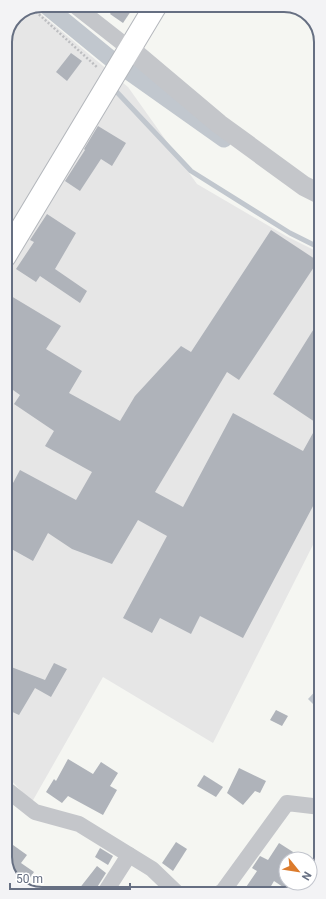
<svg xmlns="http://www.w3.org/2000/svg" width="326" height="899" font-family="Roboto,sans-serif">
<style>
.built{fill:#e6e6e6}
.water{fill:#c1c7ce}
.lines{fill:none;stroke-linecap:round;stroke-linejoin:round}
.stream{stroke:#c1c7ce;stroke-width:5}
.canal{stroke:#c1c7ce;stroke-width:17}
.building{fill:#afb3ba}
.primary-casing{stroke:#b4b7bc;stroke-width:24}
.path{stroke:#bdbec1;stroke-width:2.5;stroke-dasharray:2 2;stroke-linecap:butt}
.minor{stroke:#c4c6ca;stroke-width:16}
.tertiary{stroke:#c4c6ca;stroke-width:20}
.primary{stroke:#fff;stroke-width:22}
.rim{fill:none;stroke:#666f82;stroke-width:2}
</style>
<rect width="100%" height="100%" fill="#f5f6f2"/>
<path class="built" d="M34 8 128 87 197 184 286 236 320 253V531L213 743 103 677 32 802 6 775 5 40 16 16Z"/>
<path class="water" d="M321 685V711H320L308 699Z"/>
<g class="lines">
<path class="stream" d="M114 89 191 171 290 233 320 248"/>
<path class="canal" d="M45 5 111 59 224 139"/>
</g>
<g class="building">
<path d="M116 5H135L123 23 110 14Z"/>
<path d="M71 53 82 61 67 81 56 72Z"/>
<path d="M98 126 126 143 112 166 101 159 80 191 65 181 85 150 84 149Z"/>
<path d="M47 214 76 233 55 269 87 291 80 303 40 276 36 282 16 269 34 242 30 240Z"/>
<path d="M271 230 318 261 239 380 227 372 155 492 183 507 233 413 303 451 318 424 273 394 320 319V493L243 638 200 616 191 634 160 618 152 633 123 618 167 536 138 520 112 564 72 549 48 533 33 561 6 546V496L20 470 76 500 92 472 45 446 54 431 14 404 20 395 6 385 5 305 11 296 61 326 46 349 82 371 69 393 120 421 135 396 181 346 191 352Z"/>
<path d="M54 663 67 669 51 697 35 688 19 715 6 709V665L45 680Z"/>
<path d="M276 710 288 716 282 726 270 720Z"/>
<path d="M68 759 93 774 101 762 118 773 110 786 117 790 103 815 68 796 62 803 46 792 54 779 56 781Z"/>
<path d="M239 768 266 781 260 793 255 791 243 805 227 793Z"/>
<path d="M204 775 223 787 216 797 197 786Z"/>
<path d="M6 840 27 855 21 863 34 872 27 882 13 874 12 875 6 867Z"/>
<path d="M176 842 187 849 173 871 162 863Z"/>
<path d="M279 843 304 859H286V889L274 881 267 893H242L257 871 252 868 260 856 268 860Z"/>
<path d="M100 848 113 856 108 865 95 857Z"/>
<path d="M97 866 106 873 96 889 95 894H75Z"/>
</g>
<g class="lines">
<defs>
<path id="primary" d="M5 256 156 5"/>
</defs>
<use href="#primary" class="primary-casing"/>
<path class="path" d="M33 9 98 68"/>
<g class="minor">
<path d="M74 5 130 49"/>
<path d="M6 789 35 812 79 824 152 869 177 893"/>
<path d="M220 893 223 891 287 803 321 807"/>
<path d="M104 894 129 855"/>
</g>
<path class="tertiary" d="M130 49 219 124 304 186 320 194"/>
<use href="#primary" class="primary"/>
</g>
<path d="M0 0H326V899H0ZM42 12H284A30 30 0 0 1 314 42V857A30 30 0 0 1 284 887H42A30 30 0 0 1 12 857V42A30 30 0 0 1 42 12Z" fill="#f3f3f5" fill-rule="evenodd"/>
<path class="rim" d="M42 12H284A30 30 0 0 1 314 42V857A30 30 0 0 1 284 887H42A30 30 0 0 1 12 857V42A30 30 0 0 1 42 12Z"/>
<g transform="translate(298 871) rotate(120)"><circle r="19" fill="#ffffff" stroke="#c2c5cd"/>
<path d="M0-3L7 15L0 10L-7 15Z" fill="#dc7b2c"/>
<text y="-6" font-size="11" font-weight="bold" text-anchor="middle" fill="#666f82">N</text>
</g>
<path d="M10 883v6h120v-6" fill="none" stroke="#666f82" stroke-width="2"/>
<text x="16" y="883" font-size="12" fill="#666f82" stroke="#ffffff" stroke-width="3" paint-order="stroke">50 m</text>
</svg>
